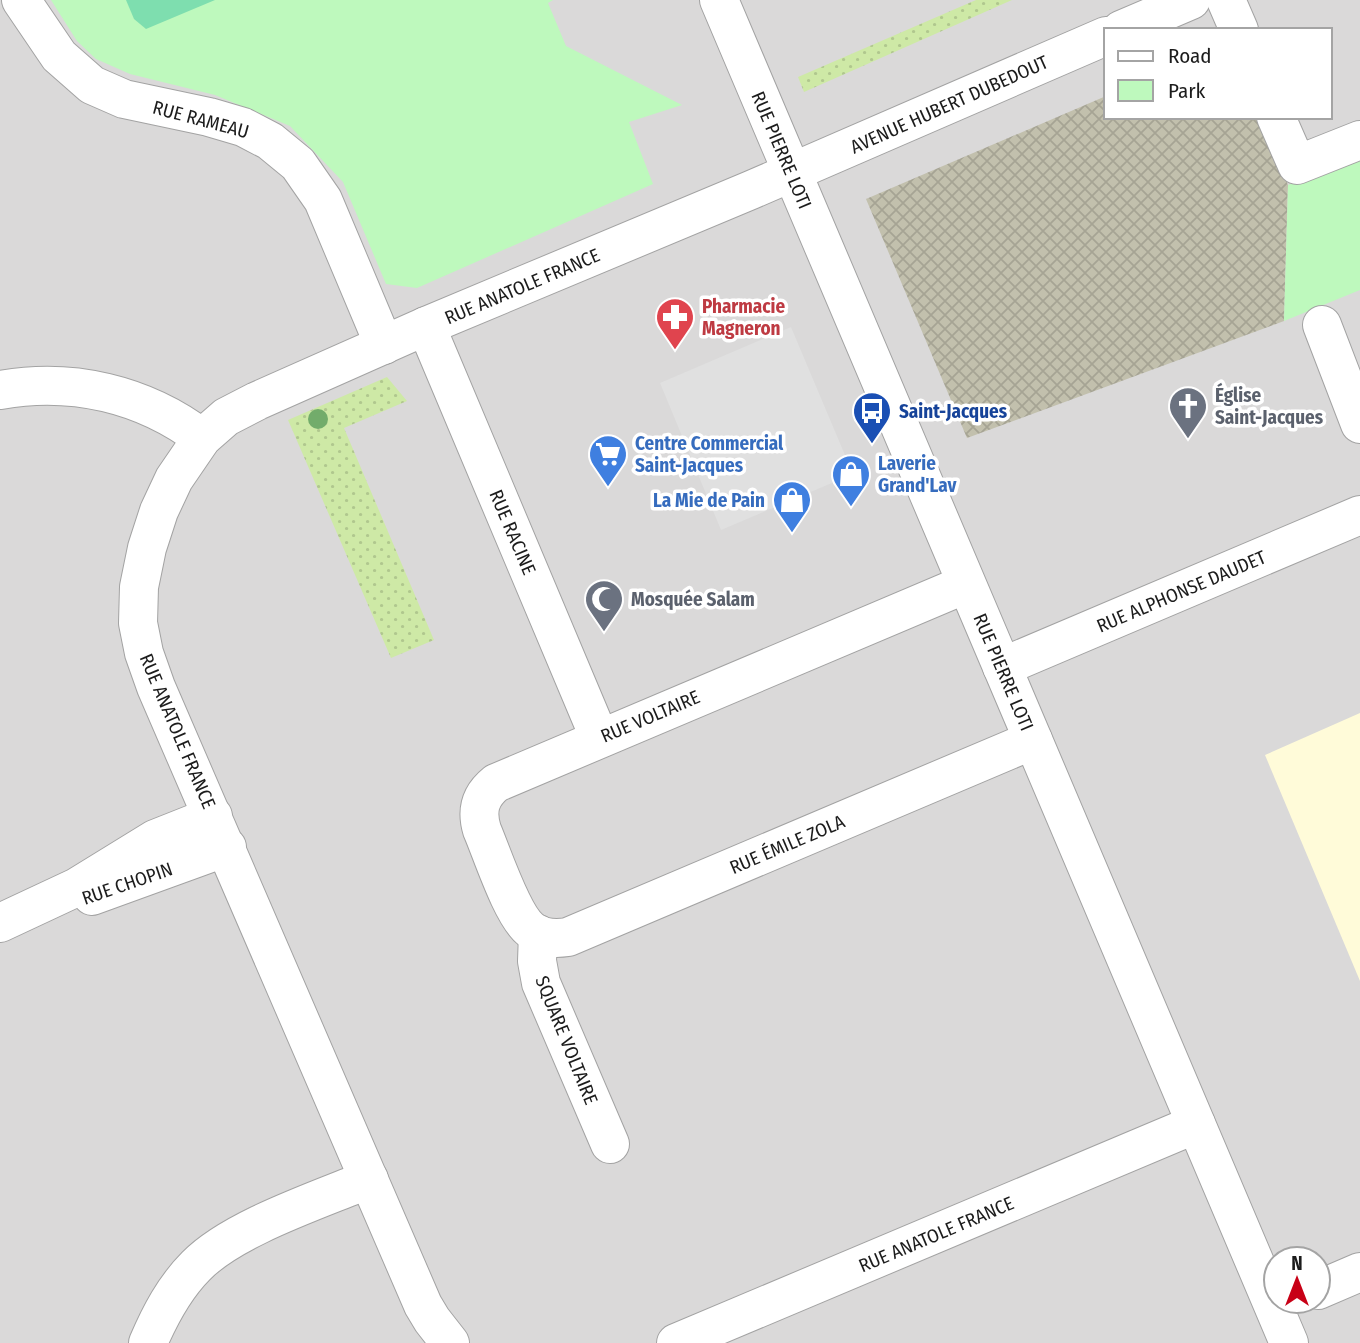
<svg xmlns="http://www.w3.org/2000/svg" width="1360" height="1343" font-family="'Fira Sans Condensed',sans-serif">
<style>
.residential{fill:#dad9d9;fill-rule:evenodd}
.education{fill:#fffbd9}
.construction{fill:url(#construction-cross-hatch)}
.grass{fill:url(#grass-dots)}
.park{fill:#bef9bd}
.pitch{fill:#7edeaf}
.parking{fill:#e0e0e0}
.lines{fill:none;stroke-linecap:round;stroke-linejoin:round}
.minor-casing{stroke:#a3a3a3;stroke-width:40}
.minor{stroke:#fff;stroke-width:38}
.tree{fill:#72ac6b}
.labels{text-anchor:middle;stroke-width:7;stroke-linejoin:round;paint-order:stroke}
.street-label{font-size:19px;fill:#1c1c1c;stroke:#fff}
.health-label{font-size:19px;font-weight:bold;fill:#be3a42;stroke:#fff;text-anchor:start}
.worship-label{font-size:19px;font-weight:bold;fill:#5b616d;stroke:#fff;text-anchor:start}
.transit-label{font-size:19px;font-weight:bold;fill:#164399;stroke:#fff;text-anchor:start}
.shop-label{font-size:19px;font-weight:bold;fill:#366cbe;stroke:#fff;text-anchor:start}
</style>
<defs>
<pattern id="construction-cross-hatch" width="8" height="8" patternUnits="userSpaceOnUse" patternTransform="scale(1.75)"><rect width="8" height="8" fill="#c2c0ad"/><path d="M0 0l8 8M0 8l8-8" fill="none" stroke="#a6a494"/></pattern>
<pattern id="grass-dots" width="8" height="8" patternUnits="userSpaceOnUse" patternTransform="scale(1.75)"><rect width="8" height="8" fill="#cee9a6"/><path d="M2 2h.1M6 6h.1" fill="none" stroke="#b0c78e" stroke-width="1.8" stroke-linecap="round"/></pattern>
</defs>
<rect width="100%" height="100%" fill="#eee8e1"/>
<path class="residential" d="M0 0H1360V1343H0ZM1106 30H1330V117H1106ZM1276 1259H1318V1301H1276Z"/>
<path class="education" d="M1360 713V981L1265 755Z"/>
<path class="construction" d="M1106 96V117H1260L1288 185 1284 321 967 438 866 199Z"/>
<g class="grass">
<path d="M976 0H1012L804 92 798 77Z"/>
<path d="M387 377 407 401 344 428 434 640 391 658 288 420Z"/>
</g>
<g class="park">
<path d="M51 0H553L548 3 566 46 682 105 629 122 653 184 417 288 386 284 343 182 290 126 215 95 130 74 96 59 77 41Z"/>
<path d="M1360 155V290L1284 321 1288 185Z"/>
</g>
<path class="pitch" d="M126 0H215L146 29 134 19Z"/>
<path class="parking" d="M791 327 853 474 721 530 660 383Z"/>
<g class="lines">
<defs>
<g id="minor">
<path d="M21 0 59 56 92 85 124 99 209 117 243 127 270 141 298 164 323 200 384 345"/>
<path d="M719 0 1289 1343"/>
<path d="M1226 0 1239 30"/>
<path d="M1121 30 1191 0"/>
<path d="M1276 117 1297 165 1360 140"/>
<path d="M1322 325 1360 424"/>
<path d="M426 326 599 737"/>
<path d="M0 390C72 377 144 394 202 438"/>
<path d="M966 584 496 783C480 796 476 810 482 830 492 853 512 916 531 930 541 938 555 939 568 937L1033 740"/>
<path d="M1002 667 1360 515"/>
<path d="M92 896 227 847"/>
<path d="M0 923 77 887 155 839 213 816"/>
<path d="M538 934 537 961 541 983 610 1144"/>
<path d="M1318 1290 1360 1272"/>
<path d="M148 1343C160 1315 174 1288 196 1266 233 1228 319 1200 369 1179"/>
<path d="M450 1343 432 1320 423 1305 156 687 144 653 138 623 139 587 147 548 159 511 174 479 202 438 226 417 257 401 426 326 751 190 1106 36"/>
<path d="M676 1343 1196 1124"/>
</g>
</defs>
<use href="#minor" class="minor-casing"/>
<use href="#minor" class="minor"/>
</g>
<circle class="tree" cx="318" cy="419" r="10"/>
<defs>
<symbol id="pharmacy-pin" viewBox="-11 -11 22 30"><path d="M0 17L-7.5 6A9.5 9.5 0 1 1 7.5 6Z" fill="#e0444e" stroke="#fff"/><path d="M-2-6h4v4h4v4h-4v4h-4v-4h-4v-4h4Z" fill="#fff"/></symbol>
<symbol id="church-pin" viewBox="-11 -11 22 30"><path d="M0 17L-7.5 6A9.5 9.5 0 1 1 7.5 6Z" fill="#6b7280" stroke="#fff"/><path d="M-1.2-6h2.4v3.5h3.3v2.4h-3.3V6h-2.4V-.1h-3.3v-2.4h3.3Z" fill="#fff"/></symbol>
<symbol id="bus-pin" viewBox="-11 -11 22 30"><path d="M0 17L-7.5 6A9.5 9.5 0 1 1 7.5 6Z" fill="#1a4fb4" stroke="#fff"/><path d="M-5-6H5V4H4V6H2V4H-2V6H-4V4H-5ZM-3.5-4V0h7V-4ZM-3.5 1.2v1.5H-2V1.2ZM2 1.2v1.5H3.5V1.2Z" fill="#fff"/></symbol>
<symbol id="supermarket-pin" viewBox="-11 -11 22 30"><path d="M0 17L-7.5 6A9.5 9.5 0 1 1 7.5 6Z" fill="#3f7fe0" stroke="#fff"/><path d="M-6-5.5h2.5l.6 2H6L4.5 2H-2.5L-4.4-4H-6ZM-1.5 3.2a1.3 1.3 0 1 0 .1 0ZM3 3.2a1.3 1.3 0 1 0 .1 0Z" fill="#fff"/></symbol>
<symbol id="shop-pin" viewBox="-11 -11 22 30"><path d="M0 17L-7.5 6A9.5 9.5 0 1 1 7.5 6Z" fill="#3f7fe0" stroke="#fff"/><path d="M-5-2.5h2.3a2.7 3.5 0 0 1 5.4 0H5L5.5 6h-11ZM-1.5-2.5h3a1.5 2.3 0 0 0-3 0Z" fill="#fff"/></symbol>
<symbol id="mosque-pin" viewBox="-11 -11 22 30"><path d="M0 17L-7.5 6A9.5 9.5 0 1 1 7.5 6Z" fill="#6b7280" stroke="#fff"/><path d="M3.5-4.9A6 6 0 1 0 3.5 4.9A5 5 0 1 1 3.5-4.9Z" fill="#fff"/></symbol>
</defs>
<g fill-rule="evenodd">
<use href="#pharmacy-pin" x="653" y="295" width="44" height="60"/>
<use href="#church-pin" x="1166" y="384" width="44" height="60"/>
<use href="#bus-pin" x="850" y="389" width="44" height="60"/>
<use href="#supermarket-pin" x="586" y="432" width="44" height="60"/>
<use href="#shop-pin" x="829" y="452" width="44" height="60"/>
<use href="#shop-pin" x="770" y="478" width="44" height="60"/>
<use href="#mosque-pin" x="582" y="577" width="44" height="60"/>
</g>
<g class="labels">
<g class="street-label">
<text transform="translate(949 104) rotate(-24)" y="7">AVENUE HUBERT DUBEDOUT</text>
<text transform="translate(201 119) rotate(15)" y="7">RUE RAMEAU</text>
<text transform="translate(782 150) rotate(67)" y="7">RUE PIERRE LOTI</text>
<text transform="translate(522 286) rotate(-23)" y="7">RUE ANATOLE FRANCE</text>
<text transform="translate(513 532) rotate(67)" y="7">RUE RACINE</text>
<text transform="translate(1181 591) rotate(-23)" y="7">RUE ALPHONSE DAUDET</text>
<text transform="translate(1004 672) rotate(67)" y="7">RUE PIERRE LOTI</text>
<text transform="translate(650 716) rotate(-23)" y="7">RUE VOLTAIRE</text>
<text transform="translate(178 731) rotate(67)" y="7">RUE ANATOLE FRANCE</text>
<text transform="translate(787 844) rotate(-23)" y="7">RUE ÉMILE ZOLA</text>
<text transform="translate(127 883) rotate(-19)" y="7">RUE CHOPIN</text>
<text transform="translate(567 1040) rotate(68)" y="7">SQUARE VOLTAIRE</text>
<text transform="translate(936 1234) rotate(-23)" y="7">RUE ANATOLE FRANCE</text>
</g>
<g class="health-label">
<text x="702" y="313">Pharmacie<tspan x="702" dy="22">Magneron</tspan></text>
</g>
<g class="worship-label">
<text x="1215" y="402">Église<tspan x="1215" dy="22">Saint-Jacques</tspan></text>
<text x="631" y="606">Mosquée Salam</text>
</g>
<g class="transit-label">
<text x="899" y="418">Saint-Jacques</text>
</g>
<g class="shop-label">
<text x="635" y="450">Centre Commercial<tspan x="635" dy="22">Saint-Jacques</tspan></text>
<text x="878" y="470">Laverie<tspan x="878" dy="22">Grand'Lav</tspan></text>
<text x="765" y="507" text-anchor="end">La Mie de Pain</text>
</g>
</g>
<rect x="1104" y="28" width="228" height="91" fill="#ffffff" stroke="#a4a4a4" stroke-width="2"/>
<rect x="1118" y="51" width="35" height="10" fill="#ffffff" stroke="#a4a4a4" stroke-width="2"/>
<text x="1168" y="63" font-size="21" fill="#1c1c1c">Road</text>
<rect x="1118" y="80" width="35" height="21" fill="#bef9bd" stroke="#a4a4a4" stroke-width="2"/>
<text x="1168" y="98" font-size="21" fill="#1c1c1c">Park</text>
<g transform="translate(1297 1280)"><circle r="33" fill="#ffffff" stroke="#a4a4a4" stroke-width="2"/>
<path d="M0-5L12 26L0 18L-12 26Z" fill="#c80016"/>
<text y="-10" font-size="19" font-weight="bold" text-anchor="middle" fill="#1c1c1c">N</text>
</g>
</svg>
